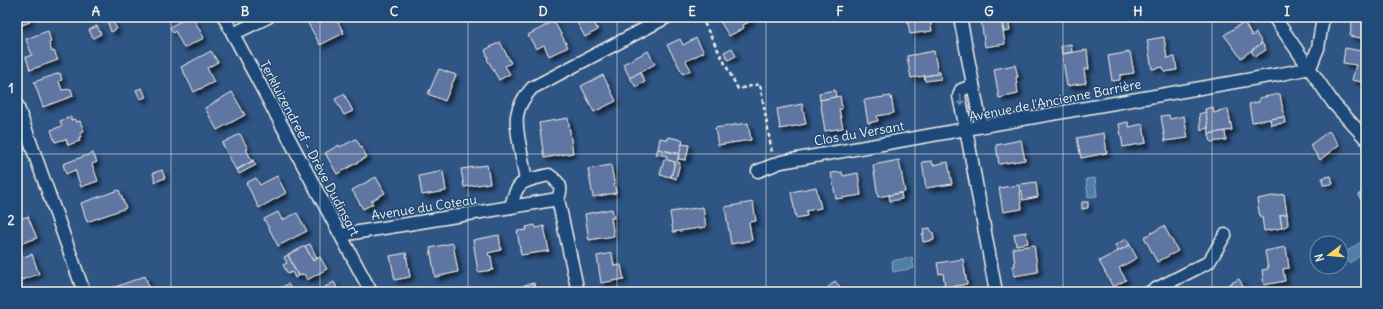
<svg xmlns="http://www.w3.org/2000/svg" width="1383" height="309" font-family="Delius,sans-serif">
<style>
.water{fill:#507ea7;stroke:#92acc1}
.building{fill:#5e76a2;stroke:#f4f1e8;filter:url(#shadow)}
.lines{fill:none;stroke-linecap:round;stroke-linejoin:round}
.minor-casing{stroke:#f4f1e8;stroke-width:15}
.path{stroke:#f4f1e8;stroke-width:2.5;stroke-dasharray:4 3;stroke-linecap:butt}
.minor{stroke:#1f4a7a;stroke-width:12}
.oneway{stroke:#748da6}
.grid{fill:none;stroke:#f4f1e8;stroke-width:1;stroke-opacity:0.55}
.labels{text-anchor:middle;stroke-width:3;stroke-linejoin:round;paint-order:stroke}
.street-label{font-size:13px;fill:#f4f1e8;stroke:#1f4a7a}
.neatline{fill:none;stroke:#f4f1e8;stroke-width:1.5}
.grid-label{font-size:13px;text-anchor:middle;font-weight:bold;fill:#f4f1e8}
</style>
<defs>
<filter id="shadow"><feDropShadow dx="3.5" dy="3.5" stdDeviation="2" flood-color="#0009"/></filter>
</defs>
<rect width="100%" height="100%" fill="#2f5585"/>
<filter id="ink" filterUnits="userSpaceOnUse"><feTurbulence type="fractalNoise" baseFrequency=".025" numOctaves="2"/><feDisplacementMap in="SourceGraphic" scale="8" xChannelSelector="R" yChannelSelector="G"/><feConvolveMatrix kernelMatrix="1 2 1 2 8 2 1 2 1" color-interpolation-filters="sRGB"/></filter>
<g filter="url(#ink)">
<g class="water">
<path d="M1095 178 1097 196 1088 197 1086 179Z"/>
<path d="M1364 240 1366 242V252L1349 263 1343 254Z"/>
<path d="M912 257 914 268 893 272 892 261Z"/>
</g>
<g class="building">
<path d="M17 17H28L30 22 17 27Z"/>
<path d="M188 17H193L204 38 184 48 175 31 173 33 170 27Z"/>
<path d="M319 17H335L344 33 320 45 308 23Z"/>
<path d="M574 17H591L598 30 585 37Z"/>
<path d="M720 17H748L751 21 743 25 744 28 729 36 718 18Z"/>
<path d="M907 17H930L932 31 910 34Z"/>
<path d="M1008 17 1010 31 1004 32 1001 18Z"/>
<path d="M1353 17H1366V39L1350 36Z"/>
<path d="M1001 18 1005 44 985 47 981 21Z"/>
<path d="M112 20 117 29 111 32 108 23Z"/>
<path d="M554 21 568 47 549 56 544 45 536 49 528 35Z"/>
<path d="M1244 22 1252 36 1256 33 1262 43 1241 58 1224 35Z"/>
<path d="M97 26 101 34 93 38 89 30Z"/>
<path d="M48 31 51 42 49 43 52 52 54 51 58 60 30 70 26 57 32 55 26 39Z"/>
<path d="M1164 37 1167 58 1175 57 1177 70 1164 72 1163 67 1152 69 1147 40Z"/>
<path d="M696 38 704 52 686 61 691 70 683 74 667 45 680 39 683 45Z"/>
<path d="M500 42 511 63 505 66 510 74 499 80 487 59 488 58 485 50Z"/>
<path d="M1262 43 1266 50 1255 57 1251 51Z"/>
<path d="M1071 44 1072 52 1062 54 1061 46Z"/>
<path d="M732 48 736 56 728 60 724 52Z"/>
<path d="M1345 48 1366 52V83L1352 80 1356 65 1343 63Z"/>
<path d="M1087 50 1089 69H1084L1086 83 1067 86 1062 54Z"/>
<path d="M211 51 218 62 207 68 214 82 194 92 181 67Z"/>
<path d="M648 51 655 64 630 78 623 64Z"/>
<path d="M934 51 938 74 911 78 907 56Z"/>
<path d="M1130 52 1134 73 1120 75V80L1112 81 1108 56Z"/>
<path d="M1015 65 1018 77H1016L1018 94 999 98 994 69Z"/>
<path d="M439 69 456 75 445 101 428 94Z"/>
<path d="M640 72 645 82 636 87 630 78Z"/>
<path d="M938 72H940L941 79 925 81 924 76 938 74Z"/>
<path d="M60 73 62 80 59 81 62 90 71 89 73 96 43 107 34 82Z"/>
<path d="M603 75 616 101 594 112 581 86Z"/>
<path d="M142 88 146 97 140 99 136 90Z"/>
<path d="M835 90 836 97 820 100 819 93Z"/>
<path d="M232 92 245 115 217 130 205 108Z"/>
<path d="M344 94 353 111 344 115 335 99Z"/>
<path d="M1280 94 1284 117 1252 122 1249 104 1259 102V98Z"/>
<path d="M840 96 842 109H839L843 128 825 131 820 100Z"/>
<path d="M891 96 894 113 877 116 878 121 868 123 864 100Z"/>
<path d="M802 104 806 124 780 129 777 109Z"/>
<path d="M1213 107 1214 113 1218 112V111L1228 109 1232 130 1209 134 1205 109Z"/>
<path d="M1206 112 1208 128 1201 130 1199 114Z"/>
<path d="M1169 115 1170 119 1184 116 1188 138 1165 141 1161 116Z"/>
<path d="M71 117V120L75 119 76 122 80 121 84 131 80 133 81 137 78 138 80 141 68 145 66 139 55 142 51 130 62 126 60 121Z"/>
<path d="M1284 117 1285 123 1271 125 1270 119Z"/>
<path d="M568 118 573 153 544 158 539 123Z"/>
<path d="M1128 122 1129 127 1143 124 1146 143 1123 147 1119 124Z"/>
<path d="M748 123 751 140 718 145 715 128Z"/>
<path d="M1225 131 1226 140 1211 142 1209 134Z"/>
<path d="M1329 131 1339 145 1320 160 1310 145Z"/>
<path d="M1104 133 1107 153 1081 158 1077 138Z"/>
<path d="M240 134 248 149H246L252 161 254 160 236 170 222 143Z"/>
<path d="M668 137 683 140 680 154 658 149 660 138 668 140Z"/>
<path d="M356 139 367 157 337 174 325 153 339 145 340 147Z"/>
<path d="M1021 140 1025 160 999 164 996 145Z"/>
<path d="M682 144 689 145 686 160 678 159Z"/>
<path d="M658 149 679 154 677 162 680 163 676 179 671 177 675 162 666 160 667 156 656 154Z"/>
<path d="M93 153 97 162 92 164 98 181 81 187 75 170 66 174 63 164Z"/>
<path d="M664 159 675 162 671 177 660 175Z"/>
<path d="M899 160 905 192 878 197 873 165Z"/>
<path d="M253 161 256 165 239 174 237 170Z"/>
<path d="M932 161 933 165 948 162 952 184 926 188 922 162Z"/>
<path d="M487 165 490 183 464 187 461 169Z"/>
<path d="M611 165 616 193 593 197 588 169Z"/>
<path d="M162 170 165 178 155 182 153 173Z"/>
<path d="M443 171 446 191 422 195 419 176Z"/>
<path d="M842 172 843 176 858 173 861 195 836 199 831 173Z"/>
<path d="M277 176 286 193 259 208 246 183 256 178 260 185Z"/>
<path d="M1331 176 1333 184 1323 185 1322 178Z"/>
<path d="M376 177 385 193 371 201 373 204 363 209 352 190Z"/>
<path d="M1036 182 1038 197 1023 200 1021 184Z"/>
<path d="M1019 185 1022 209 1003 212 999 188Z"/>
<path d="M816 187 821 208 806 211 807 216 796 218 791 192Z"/>
<path d="M1366 189V202L1364 204 1358 195Z"/>
<path d="M119 190 126 208 87 222 81 203Z"/>
<path d="M901 193 902 199 890 201 889 195Z"/>
<path d="M1284 194 1287 214 1280 215 1282 228 1264 231 1262 217 1260 218 1257 199Z"/>
<path d="M753 202 756 221 749 222 752 240 731 244 725 207Z"/>
<path d="M1082 202H1088V208L1082 209Z"/>
<path d="M703 207 706 227 673 232 670 212Z"/>
<path d="M612 209 614 218H611L614 236 589 240 585 214Z"/>
<path d="M278 212 282 220 297 213 307 231 278 246 264 219Z"/>
<path d="M1287 214 1288 225 1282 228 1280 215Z"/>
<path d="M29 216 28 217 37 238 17 245V220Z"/>
<path d="M535 225 536 228 544 226 549 251 521 255 517 231 527 230 526 227Z"/>
<path d="M1164 226 1178 251 1157 262 1144 237Z"/>
<path d="M930 228 931 232H933L934 240 923 242 922 234H924L923 229Z"/>
<path d="M1026 232 1028 243 1016 245 1014 234Z"/>
<path d="M499 235 501 250 488 253 489 256H491L493 270 478 272 473 240Z"/>
<path d="M1126 239 1130 245 1118 251 1115 245Z"/>
<path d="M453 243 458 272 435 277 430 248Z"/>
<path d="M310 244 317 258 313 261 305 246Z"/>
<path d="M1034 245 1038 272 1014 276 1012 266H1015L1013 248Z"/>
<path d="M1130 245 1137 258 1119 268 1126 280 1113 287 1099 261Z"/>
<path d="M305 246 313 261 320 257 327 269 307 280 304 274 298 276 288 255Z"/>
<path d="M1286 247 1289 268 1283 269 1285 281 1264 285 1262 270 1268 269 1265 251Z"/>
<path d="M406 253 410 277 395 280 390 256Z"/>
<path d="M612 253 614 266 621 265 624 279 601 283 597 256Z"/>
<path d="M32 254 39 274 21 280 17 270V259Z"/>
<path d="M288 255 298 276 295 278 292 272 288 274 283 265 287 263 284 257Z"/>
<path d="M963 259 967 284 945 288 943 273 939 274 937 263Z"/>
<path d="M145 276 151 292H111L110 289Z"/>
<path d="M1239 279 1246 292H1217L1216 291Z"/>
<path d="M835 281 845 292H823Z"/>
<path d="M334 282 339 292H316Z"/>
<path d="M534 283 536 292H526L524 285Z"/>
<path d="M288 284 292 291 290 292H274Z"/>
<path d="M1051 287 1052 292H1020Z"/>
</g>
<g class="lines">
<defs>
<g id="minor">
<path d="M224 17 371 292"/>
<path d="M960 17 973 84"/>
<path d="M1274 17 1334 104 1366 139"/>
<path d="M233 34 268 17"/>
<path d="M17 105 84 292"/>
<path d="M758 171 781 162 966 129 959 96 961 90 969 87 973 84 981 126"/>
<path d="M549 175C560 183 563 186 558 199L511 207C517 179 524 181 549 175Z"/>
<path d="M526 181C524 170 522 158 520 147 515 121 513 109 532 88L667 17"/>
<path d="M558 199 578 292"/>
<path d="M341 235 511 207"/>
<path d="M996 292 966 129 1281 74 1310 68 1318 48 1323 17"/>
<path d="M1150 292 1209 262 1225 235"/>
</g>
</defs>
<use href="#minor" class="minor-casing"/>
<path class="path" d="M701 17 738 89 760 84 772 153"/>
<use href="#minor" class="minor"/>
</g>
<defs><path id="oneway-shaft" d="M-6 0H5M1.5-3L5.5 0L1.5 3" fill="none" stroke-width="1.6" stroke-linecap="round" stroke-linejoin="round"/></defs>
<use class="oneway" href="#oneway-shaft" transform="translate(961 100) rotate(84)"/>
</g>
<path class="grid" d="M171 17V292M320 17V292M468 17V292M617 17V292M766 17V292M915 17V292M1063 17V292M1212 17V292M17 154H1366"/>
<g class="labels">
<g class="street-label">
<text transform="translate(1055 100) rotate(-11)" y="5">Avenue de l'Ancienne Barrière</text>
<text transform="translate(859 133) rotate(-10)" y="5">Clos du Versant</text>
<text transform="translate(310 148) rotate(62)" y="5">Terkluizendreef - Drève Dudinsart</text>
<text transform="translate(424 207) rotate(-9)" y="5">Avenue du Coteau</text>
</g>
</g>
<rect width="1383" height="309" fill="none" stroke="#1f4a7a" stroke-width="44"/>
<g transform="translate(1329 255) rotate(254)"><circle r="19" fill="#1f4a7a" stroke="#748da6"/>
<path d="M0-3L7 15L0 10L-7 15Z" fill="#ffd166"/>
<text y="-6" font-size="11" font-weight="bold" text-anchor="middle" fill="#f4f1e8">N</text>
</g>
<rect x="22" y="22" width="1339" height="265" class="neatline"/>
<g class="grid-label">
<text x="96" y="16">A</text>
<text x="245" y="16">B</text>
<text x="394" y="16">C</text>
<text x="543" y="16">D</text>
<text x="692" y="16">E</text>
<text x="840" y="16">F</text>
<text x="989" y="16">G</text>
<text x="1138" y="16">H</text>
<text x="1287" y="16">I</text>
<text x="11" y="93">1</text>
<text x="11" y="225">2</text>
</g>
</svg>
